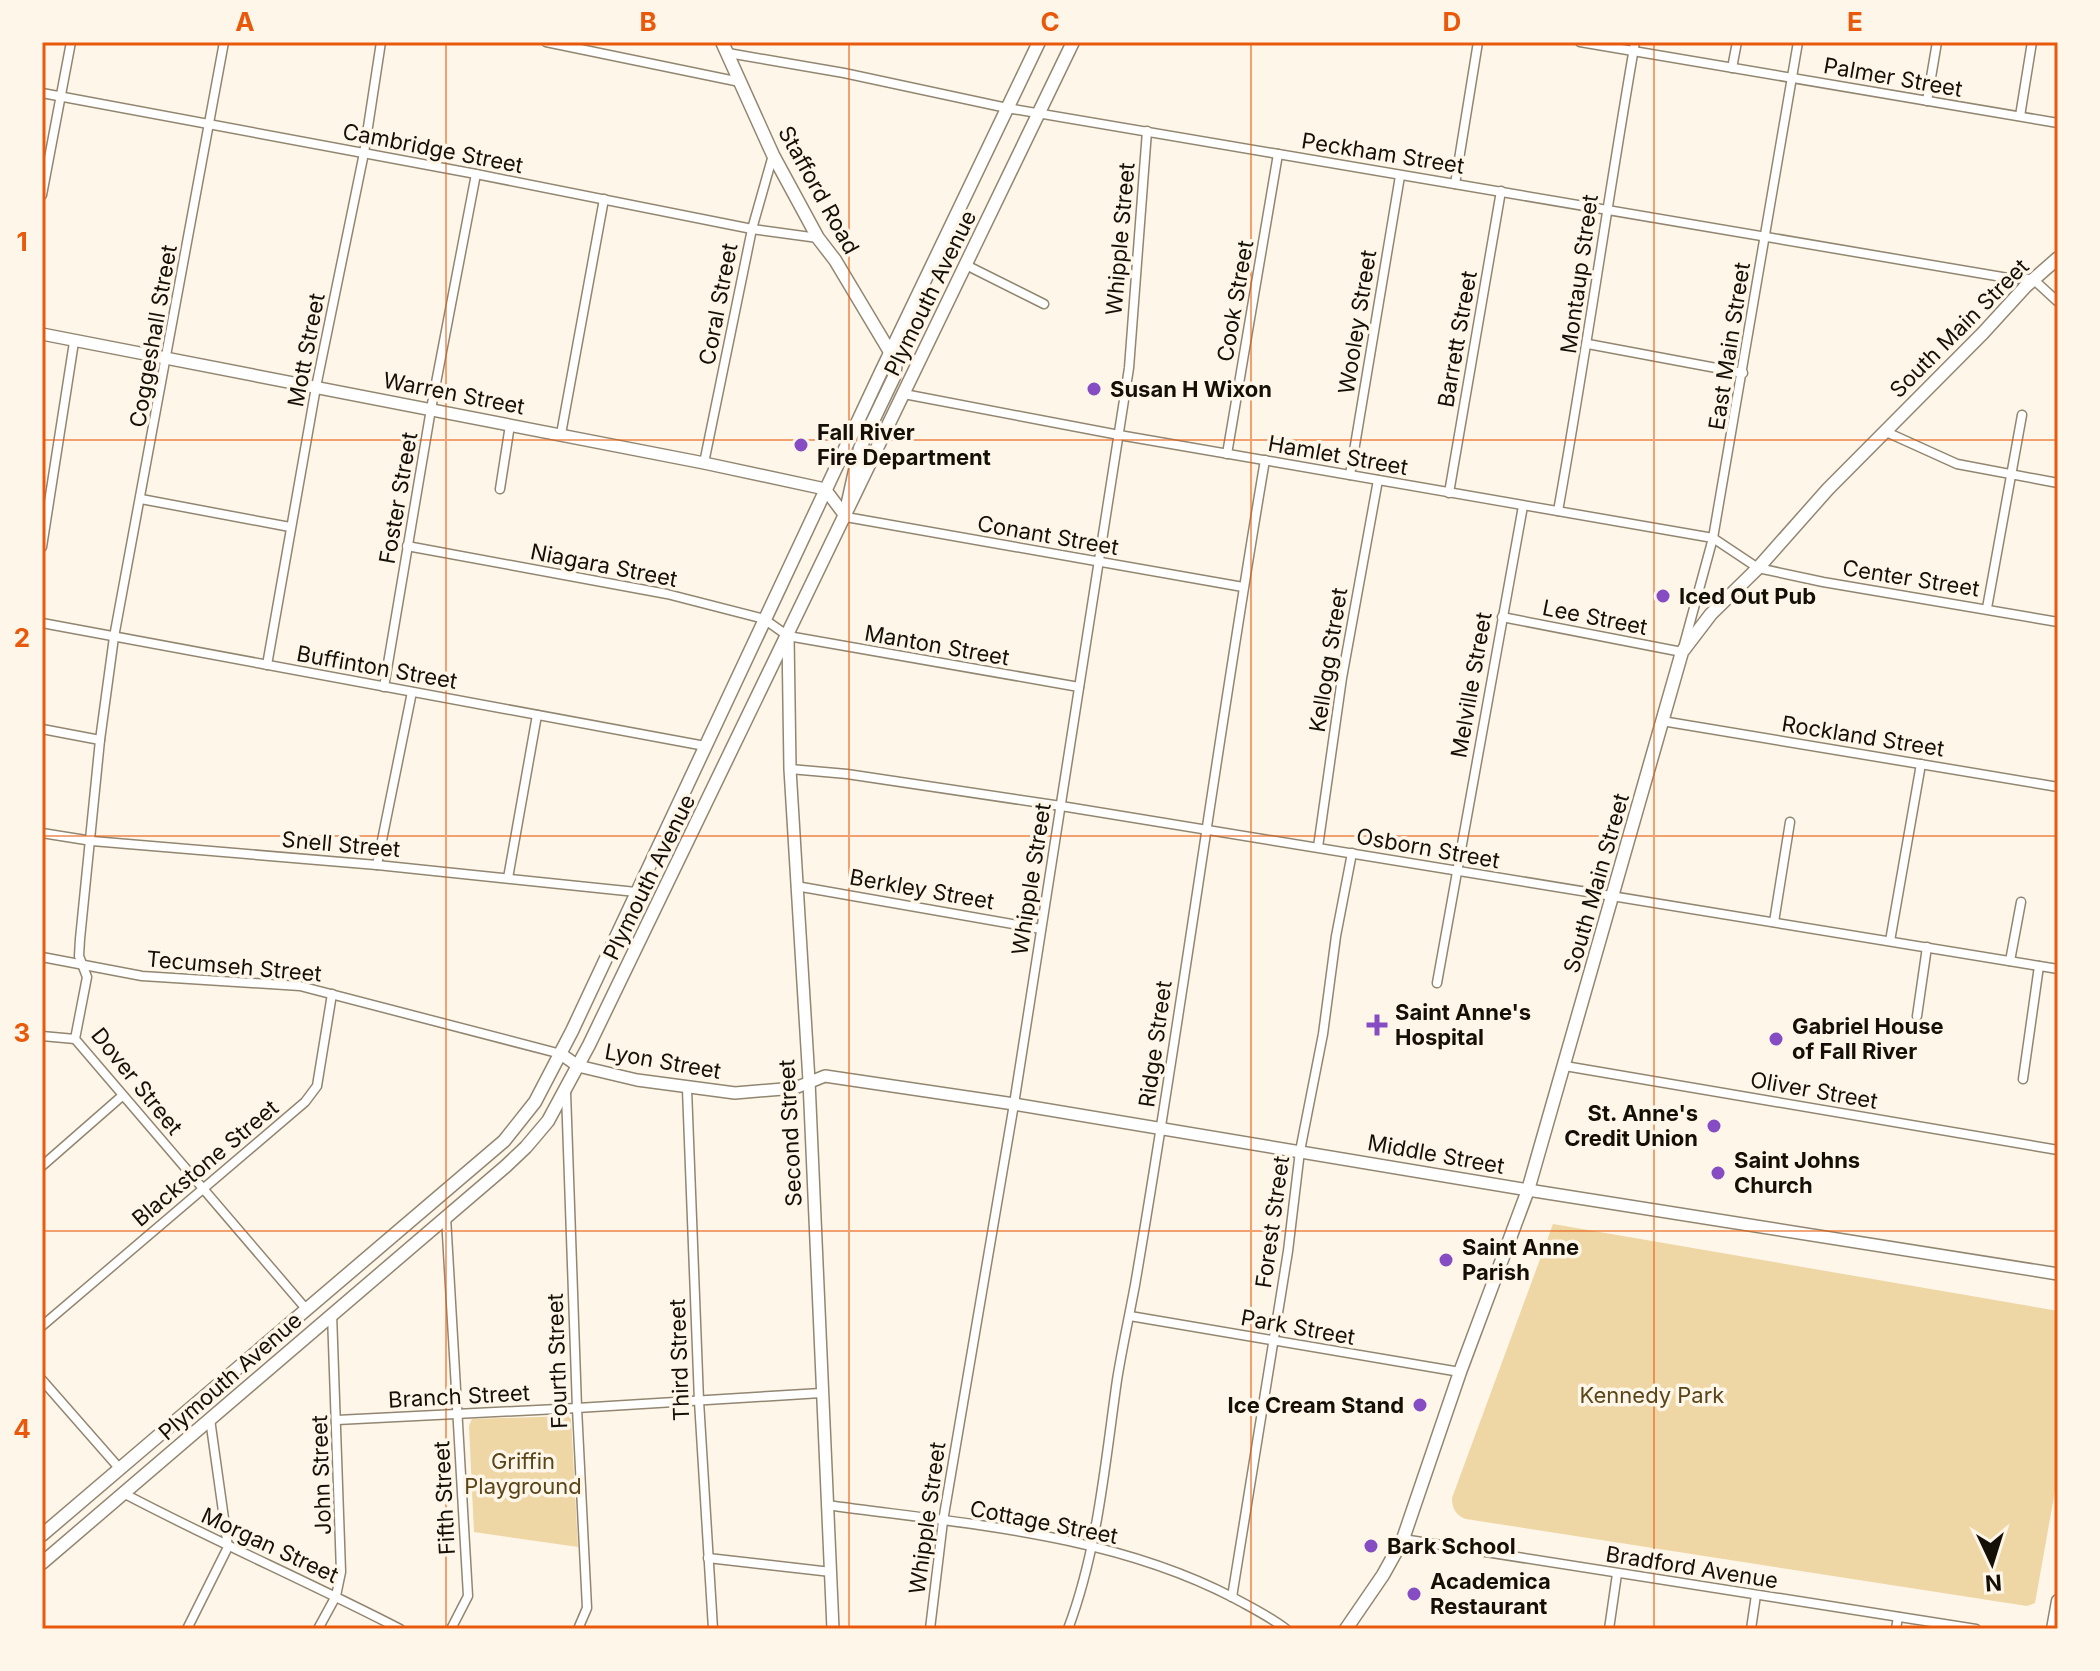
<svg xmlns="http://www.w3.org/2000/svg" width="2100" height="1671" font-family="Inter,sans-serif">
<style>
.green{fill:#efd6a5}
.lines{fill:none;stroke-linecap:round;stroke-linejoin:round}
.minor-casing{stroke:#928671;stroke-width:11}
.tertiary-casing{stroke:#928671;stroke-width:14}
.secondary-casing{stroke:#928671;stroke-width:15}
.minor{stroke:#fff;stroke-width:8}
.tertiary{stroke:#fff;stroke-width:11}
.secondary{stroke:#fff;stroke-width:12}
.grid{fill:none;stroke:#e8590c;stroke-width:2;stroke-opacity:0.55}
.poi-dot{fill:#864cc3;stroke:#fef6e8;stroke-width:3}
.labels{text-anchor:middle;stroke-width:7;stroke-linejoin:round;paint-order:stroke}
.street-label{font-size:22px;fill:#141008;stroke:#fef6e8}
.poi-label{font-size:22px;font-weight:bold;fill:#141008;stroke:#fef6e8;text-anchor:start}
.park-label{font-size:22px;fill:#5a4518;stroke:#fef6e8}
.neatline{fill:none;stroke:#e8590c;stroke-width:3}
.grid-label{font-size:26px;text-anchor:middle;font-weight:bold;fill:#e8590c}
</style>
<rect width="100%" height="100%" fill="#fef6e8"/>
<g class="green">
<path d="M1553 1224 2058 1311V1474L2035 1603 2027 1606 1466 1519C1456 1516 1452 1508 1452 1498Z"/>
<path d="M568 1416 571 1419 578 1547 474 1532 469 1426 472 1419Z"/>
</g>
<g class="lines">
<defs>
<g id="minor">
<path d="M224 42 114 637 100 740 80 939 79 956 87 977 75 1039 307 1310"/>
<path d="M546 42 740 82"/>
<path d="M1580 42 2058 123"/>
<path d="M728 53 844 73 1007 108 2008 278 2033 279 2058 302"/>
<path d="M1732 68 1737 42"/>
<path d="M42 93 476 174 752 229 818 238"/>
<path d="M1927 101 1937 42"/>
<path d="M2020 116 2032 42"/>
<path d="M1455 184 1478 42"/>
<path d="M42 195 71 42"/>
<path d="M966 265 1044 304"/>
<path d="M1588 344 1743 373"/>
<path d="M904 394 1119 435 1713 538 1758 568 1823 582 2058 622"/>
<path d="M1884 431 1957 464 2058 483"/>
<path d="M561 434 604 199"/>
<path d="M1227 454 1278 154"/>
<path d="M704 463 752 229 773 155"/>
<path d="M1350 475 1400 176"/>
<path d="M500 489 510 425"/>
<path d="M1449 493 1501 191"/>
<path d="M141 499 290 527"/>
<path d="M1558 511C1586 355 1608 198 1635 42"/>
<path d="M846 517 1243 587"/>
<path d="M407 546 667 594 764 619 788 636 1079 687"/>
<path d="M42 547 74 342"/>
<path d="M1987 608 2022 415"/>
<path d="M1502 617 1682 652 1713 538 1798 42"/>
<path d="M42 623 705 746"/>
<path d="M267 665 316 387 364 153 381 42"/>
<path d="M384 687 431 409 476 174"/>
<path d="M1662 721 2058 787"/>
<path d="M42 729 100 740"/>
<path d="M790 769 847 774 1061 806 2058 969"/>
<path d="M42 833 92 841 377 865 636 892"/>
<path d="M1318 847 1342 678 1378 480"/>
<path d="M377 865 412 692"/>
<path d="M508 878 537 715"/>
<path d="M796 886 1041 929"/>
<path d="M1774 922 1790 822"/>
<path d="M1890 941 1921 764"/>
<path d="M42 957 142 976 300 986 561 1054"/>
<path d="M2010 961 2021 902"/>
<path d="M1437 983 1523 506"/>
<path d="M1917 1016 1927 947"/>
<path d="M42 1036 75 1039"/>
<path d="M1565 1066 2058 1150"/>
<path d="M2023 1079 2039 966"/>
<path d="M687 1089 699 1401 713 1629"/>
<path d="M566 1092 577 1408 587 1608 578 1629"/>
<path d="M42 1166 122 1096"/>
<path d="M446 1217 468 1596 451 1629"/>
<path d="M1130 1316 1460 1372"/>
<path d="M42 1326 305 1102 317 1086 332 994"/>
<path d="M42 1380 120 1469"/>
<path d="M337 1420 577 1408 821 1393"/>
<path d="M123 1493C214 1541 309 1582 400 1629"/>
<path d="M827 1505C964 1524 1110 1533 1234 1598 1252 1608 1269 1616 1286 1629"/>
<path d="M1403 1539 1976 1629"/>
<path d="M708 1558 831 1572"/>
<path d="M1232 1597 1288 1251 1300 1151 1323 1034 1336 936 1352 853"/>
<path d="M187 1629 228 1547 210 1419"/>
<path d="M318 1629 336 1596 341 1572 332 1314"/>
<path d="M930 1629 943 1521 1014 1104 1129 368 1147 131"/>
<path d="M1068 1629C1098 1549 1105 1464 1117 1380 1122 1349 1129 1317 1135 1285 1182 1011 1218 735 1265 460"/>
<path d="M1609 1629 1617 1574"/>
<path d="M1751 1629 1756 1595"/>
<path d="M1896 1629 1898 1617"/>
</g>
<g id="tertiary">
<path d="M42 334 704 463 825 489 846 517"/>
<path d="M788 636 790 769 809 1081 833 1629"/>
<path d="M561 1054 578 1066 637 1080 735 1093 795 1088 825 1076 1014 1104 1528 1190 2058 1274"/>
</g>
<g id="secondary">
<path d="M722 42 773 155 818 238 835 260 896 362 894 377 860 448 848 502"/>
<path d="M42 1535 504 1141 535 1102 572 1031 880 374 1039 42"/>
<path d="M42 1563 506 1166 526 1147 548 1121 589 1045 1073 42"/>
<path d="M1346 1629 1383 1575 1403 1539 1460 1372 1528 1190 1682 652 1711 614 1758 568 1828 489 1983 333 2026 286 2058 258"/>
<path d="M2053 1629 2058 1601"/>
</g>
</defs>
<use href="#minor" class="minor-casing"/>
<use href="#tertiary" class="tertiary-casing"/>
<use href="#secondary" class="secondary-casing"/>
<use href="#minor" class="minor"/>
<use href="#tertiary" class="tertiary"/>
<use href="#secondary" class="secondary"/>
</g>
<path class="grid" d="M446 42V1629M849 42V1629M1251 42V1629M1654 42V1629M42 440H2058M42 836H2058M42 1231H2058"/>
<g class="poi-dot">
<circle cx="1094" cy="389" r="8"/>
<circle cx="801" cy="445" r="8"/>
<circle cx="1663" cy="596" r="8"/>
<path d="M1373 1013h8v8h8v8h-8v8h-8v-8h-8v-8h8z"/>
<circle cx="1776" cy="1039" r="8"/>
<circle cx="1714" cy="1126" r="8"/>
<circle cx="1718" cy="1173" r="8"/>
<circle cx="1446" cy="1260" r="8"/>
<circle cx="1420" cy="1405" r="8"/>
<circle cx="1371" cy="1546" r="8"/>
<circle cx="1414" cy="1594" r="8"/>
</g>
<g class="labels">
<g class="street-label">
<text transform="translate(1893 77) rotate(10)" y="8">Palmer Street</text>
<text transform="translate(433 148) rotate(11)" y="8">Cambridge Street</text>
<text transform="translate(1383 153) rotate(9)" y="8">Peckham Street</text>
<text transform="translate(819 190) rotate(61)" y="8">Stafford Road</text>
<text transform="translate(1120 239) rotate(-85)" y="8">Whipple Street</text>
<text transform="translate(1579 274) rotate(-82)" y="8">Montaup Street</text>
<text transform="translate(930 293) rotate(-64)" y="8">Plymouth Avenue</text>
<text transform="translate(1235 301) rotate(-80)" y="8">Cook Street</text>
<text transform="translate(718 304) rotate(-79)" y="8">Coral Street</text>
<text transform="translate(1357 322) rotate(-81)" y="8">Wooley Street</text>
<text transform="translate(1959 328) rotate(-45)" y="8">South Main Street</text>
<text transform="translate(153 336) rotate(-80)" y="8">Coggeshall Street</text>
<text transform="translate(1457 339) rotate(-80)" y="8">Barrett Street</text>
<text transform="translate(1729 346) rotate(-81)" y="8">East Main Street</text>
<text transform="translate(306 350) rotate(-79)" y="8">Mott Street</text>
<text transform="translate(454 393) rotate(11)" y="8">Warren Street</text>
<text transform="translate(1338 455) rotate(10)" y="8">Hamlet Street</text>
<text transform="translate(398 498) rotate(-80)" y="8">Foster Street</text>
<text transform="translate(1048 535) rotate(10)" y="8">Conant Street</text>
<text transform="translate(604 565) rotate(11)" y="8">Niagara Street</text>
<text transform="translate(1911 578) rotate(9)" y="8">Center Street</text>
<text transform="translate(1595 617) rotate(11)" y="8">Lee Street</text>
<text transform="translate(937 645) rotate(10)" y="8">Manton Street</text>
<text transform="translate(1328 660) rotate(-81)" y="8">Kellogg Street</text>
<text transform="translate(377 667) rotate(10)" y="8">Buffinton Street</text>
<text transform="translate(1471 685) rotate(-80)" y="8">Melville Street</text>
<text transform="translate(1863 736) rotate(9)" y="8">Rockland Street</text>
<text transform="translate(341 844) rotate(5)" y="8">Snell Street</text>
<text transform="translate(1428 848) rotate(10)" y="8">Osborn Street</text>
<text transform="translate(649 877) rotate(-64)" y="8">Plymouth Avenue</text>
<text transform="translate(1031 879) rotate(-81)" y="8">Whipple Street</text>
<text transform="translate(1596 883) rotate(-74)" y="8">South Main Street</text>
<text transform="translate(922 889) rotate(10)" y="8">Berkley Street</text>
<text transform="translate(234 966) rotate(5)" y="8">Tecumseh Street</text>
<text transform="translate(1155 1044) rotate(-82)" y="8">Ridge Street</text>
<text transform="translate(663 1061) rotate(10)" y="8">Lyon Street</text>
<text transform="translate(137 1081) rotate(51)" y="8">Dover Street</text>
<text transform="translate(1814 1090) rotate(10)" y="8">Oliver Street</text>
<text transform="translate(790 1133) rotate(-93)" y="8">Second Street</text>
<text transform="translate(1436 1154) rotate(10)" y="8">Middle Street</text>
<text transform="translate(205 1163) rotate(-40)" y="8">Blackstone Street</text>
<text transform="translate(1272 1222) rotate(-82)" y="8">Forest Street</text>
<text transform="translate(1298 1327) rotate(10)" y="8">Park Street</text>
<text transform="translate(679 1360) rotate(-92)" y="8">Third Street</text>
<text transform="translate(557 1361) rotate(-92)" y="8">Fourth Street</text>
<text transform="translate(230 1376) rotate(-41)" y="8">Plymouth Avenue</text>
<text transform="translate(459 1396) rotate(-3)" y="8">Branch Street</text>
<text transform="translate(321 1475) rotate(-92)" y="8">John Street</text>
<text transform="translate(444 1498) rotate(-93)" y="8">Fifth Street</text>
<text transform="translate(927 1518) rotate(-82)" y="8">Whipple Street</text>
<text transform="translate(1044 1522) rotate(11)" y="8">Cottage Street</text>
<text transform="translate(270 1545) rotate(25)" y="8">Morgan Street</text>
<text transform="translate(1692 1567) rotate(9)" y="8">Bradford Avenue</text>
</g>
<g class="poi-label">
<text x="1110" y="397">Susan H Wixon</text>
<text x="817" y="440">Fall River<tspan x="817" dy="25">Fire Department</tspan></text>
<text x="1679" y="604">Iced Out Pub</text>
<text x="1395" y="1020">Saint Anne's<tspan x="1395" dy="25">Hospital</tspan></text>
<text x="1792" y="1034">Gabriel House<tspan x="1792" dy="25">of Fall River</tspan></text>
<text x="1698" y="1121" text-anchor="end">St. Anne's<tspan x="1698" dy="25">Credit Union</tspan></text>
<text x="1734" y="1168">Saint Johns<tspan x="1734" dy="25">Church</tspan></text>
<text x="1462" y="1255">Saint Anne<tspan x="1462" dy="25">Parish</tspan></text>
<text x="1404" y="1413" text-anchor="end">Ice Cream Stand</text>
<text x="1387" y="1554">Bark School</text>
<text x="1430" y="1589">Academica<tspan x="1430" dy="25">Restaurant</tspan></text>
</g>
<g class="park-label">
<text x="1652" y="1403">Kennedy Park</text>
<text x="523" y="1469">Griffin<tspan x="523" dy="25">Playground</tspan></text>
</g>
</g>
<rect width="2100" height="1671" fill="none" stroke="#fef6e8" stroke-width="88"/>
<g transform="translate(1992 1563) rotate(176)" stroke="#fef6e8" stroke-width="6" paint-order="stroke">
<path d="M0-6L14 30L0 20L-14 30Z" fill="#141008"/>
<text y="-12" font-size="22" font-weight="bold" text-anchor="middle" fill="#141008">N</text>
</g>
<rect x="44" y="44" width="2012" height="1583" class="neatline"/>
<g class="grid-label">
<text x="245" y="31">A</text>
<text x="648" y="31">B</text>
<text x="1050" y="31">C</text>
<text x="1452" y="31">D</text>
<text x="1855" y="31">E</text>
<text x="22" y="251">1</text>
<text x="22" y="647">2</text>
<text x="22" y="1042">3</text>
<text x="22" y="1438">4</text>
</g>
</svg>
